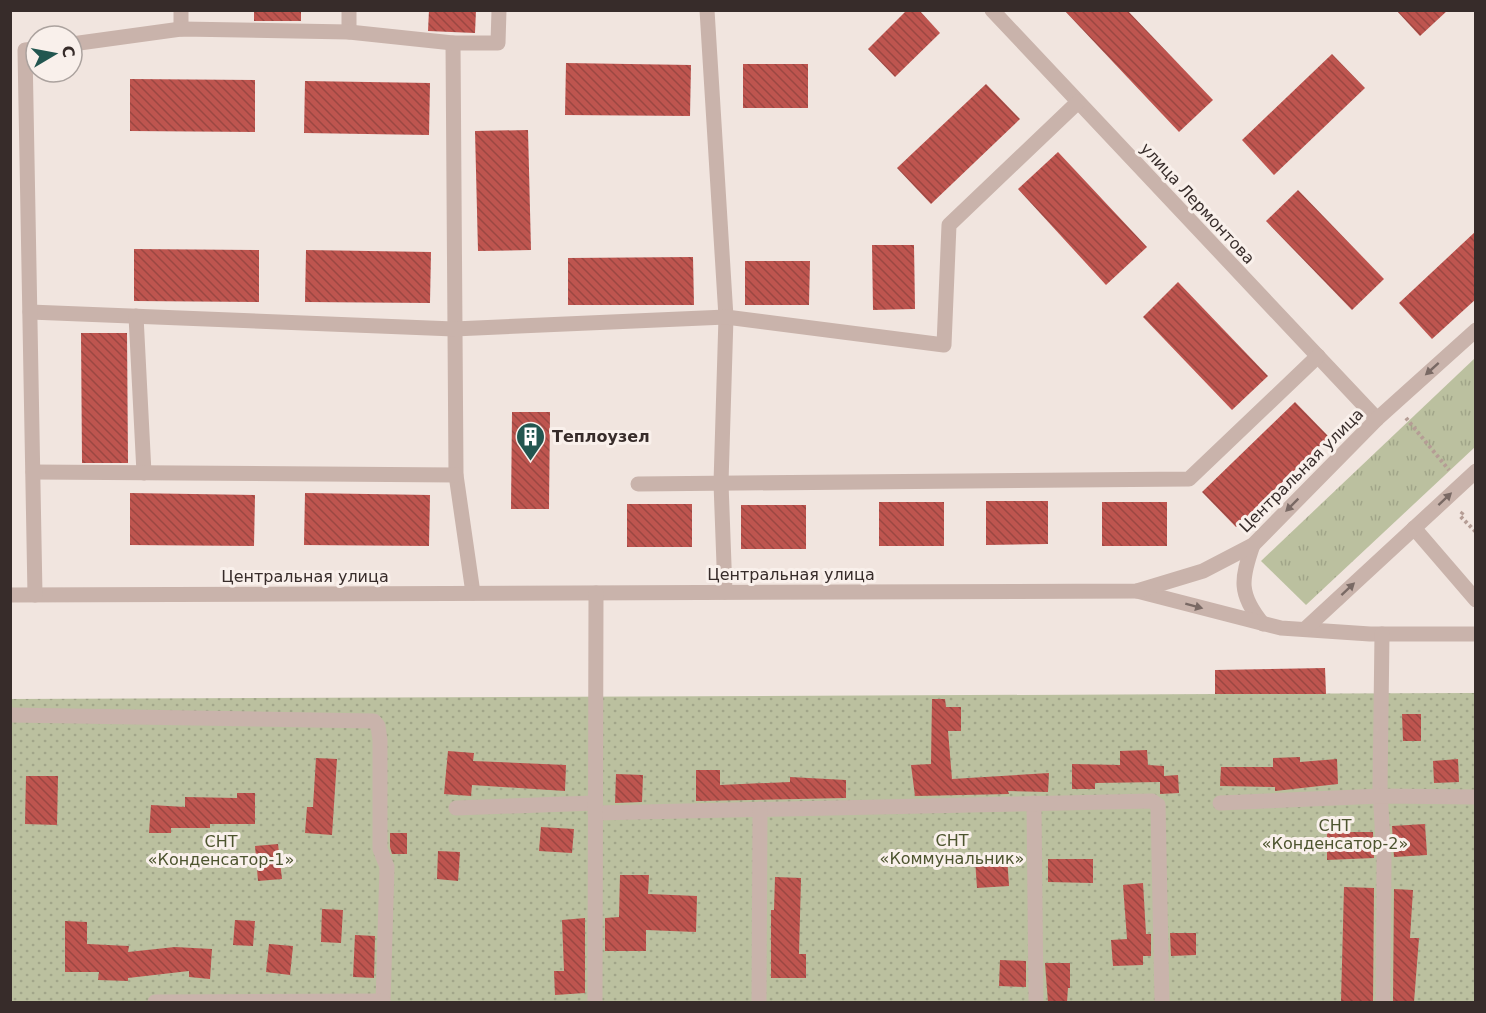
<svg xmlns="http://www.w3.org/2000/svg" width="1486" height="1013" font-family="'DejaVu Sans',sans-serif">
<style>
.grass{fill:url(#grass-tufts)}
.garden{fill:url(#garden-dots)}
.building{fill:url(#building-back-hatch)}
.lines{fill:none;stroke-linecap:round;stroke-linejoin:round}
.path{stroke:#b59d95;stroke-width:4;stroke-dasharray:3 3;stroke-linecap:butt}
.minor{stroke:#c9b3ab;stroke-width:15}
.oneway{fill:#796964}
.labels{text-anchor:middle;stroke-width:6;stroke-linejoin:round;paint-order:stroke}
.street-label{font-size:16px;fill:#372c2a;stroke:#f9f0eb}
.poi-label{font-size:16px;font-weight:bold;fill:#372c2a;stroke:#f9f0eb;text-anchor:start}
.park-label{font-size:16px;fill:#4d542f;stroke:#f9f0eb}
</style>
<defs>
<pattern id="grass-tufts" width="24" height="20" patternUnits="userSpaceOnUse" patternTransform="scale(1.5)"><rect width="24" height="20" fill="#bbc09f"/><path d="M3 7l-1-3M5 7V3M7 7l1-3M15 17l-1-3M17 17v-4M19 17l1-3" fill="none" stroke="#a1a589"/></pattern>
<pattern id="garden-dots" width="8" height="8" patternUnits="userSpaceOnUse" patternTransform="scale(1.5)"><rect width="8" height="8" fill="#bbc09f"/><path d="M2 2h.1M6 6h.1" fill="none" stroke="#a1a589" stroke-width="1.8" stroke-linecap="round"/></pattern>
<pattern id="building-back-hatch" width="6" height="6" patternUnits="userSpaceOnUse" patternTransform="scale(1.5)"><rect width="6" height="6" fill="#be554f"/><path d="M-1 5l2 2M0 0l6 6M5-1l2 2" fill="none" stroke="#9b4742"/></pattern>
</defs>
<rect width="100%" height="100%" fill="#f1e5df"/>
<path class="grass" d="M1475 358V447L1306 605 1261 561Z"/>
<path class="garden" d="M1475 693V1002H11L10 699Z"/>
<g class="building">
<rect x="254" y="10" width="47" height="11"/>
<path d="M429 10H476L475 33 428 31Z"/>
<path d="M907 10H919L940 33 895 77 868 49Z"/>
<path d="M1064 10H1127L1213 100 1179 132Z"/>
<path d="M1396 10H1448L1420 36Z"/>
<path d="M1332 54 1365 88 1274 175 1242 140Z"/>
<path d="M566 63 691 65 690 116 565 115Z"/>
<rect x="743" y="64" width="65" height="44"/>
<path d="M130 79 255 80V132L130 131Z"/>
<path d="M305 81 430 83 429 135 304 133Z"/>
<path d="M986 84 1020 119 931 204 897 168Z"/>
<path d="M528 130 531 250 478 251 475 131Z"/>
<path d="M1058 152 1147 247 1106 285 1018 189Z"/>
<path d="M1298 190 1384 279 1352 310 1266 221Z"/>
<path d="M1476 231V299L1432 339 1399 303Z"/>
<path d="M872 245H914L915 309 873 310Z"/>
<path d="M134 249 259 250V302L134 301Z"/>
<path d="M306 250 431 252 430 303 305 302Z"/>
<path d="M693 257 694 305H568V258Z"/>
<path d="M745 261H810L809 305H745Z"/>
<path d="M1178 282 1268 376 1232 410 1143 317Z"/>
<path d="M81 333H127L128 463H82Z"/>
<path d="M1295 402 1329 437 1236 527 1202 492Z"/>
<path d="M512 412H550L549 509H511Z"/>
<path d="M130 493 255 495 254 546 130 545Z"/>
<path d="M305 493 430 495 429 546 304 545Z"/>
<path d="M986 501H1048V544L986 545Z"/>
<rect x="879" y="502" width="65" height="44"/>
<rect x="1102" y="502" width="65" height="44"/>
<rect x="627" y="504" width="65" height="43"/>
<rect x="741" y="505" width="65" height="44"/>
<path d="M1325 668 1326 694H1215V670Z"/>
<path d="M932 699H945L946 707H961V731H948L952 779 1049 773 1048 792 1008 791 1009 794 915 796 911 765 931 764Z"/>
<path d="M1402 714H1421V741H1403Z"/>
<path d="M1147 750 1148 765 1164 766V776L1178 775 1179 793 1160 794V782L1095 783V789H1072V764L1120 765V751Z"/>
<path d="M448 751 474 753 473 761 566 765 565 791 472 785 471 796 444 794Z"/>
<path d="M1300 757V762L1337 759 1338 784 1275 791V787L1220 786 1221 767H1273V758Z"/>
<path d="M316 758 337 759 332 835 305 833 307 807H313Z"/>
<path d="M1458 759 1459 782 1434 783 1433 761Z"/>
<path d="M696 770H720V785L790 782V777L846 780V798L696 801Z"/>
<path d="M616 774 643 775 642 802 615 803Z"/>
<path d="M26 776H58L57 825 25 824Z"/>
<path d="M237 793H255V824H210V828H171V833H149L151 805 185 807V797L237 798Z"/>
<path d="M1425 824 1427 855 1394 857 1392 826Z"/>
<path d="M541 827 574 829 572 853 539 851Z"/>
<path d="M1327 832H1373L1374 858 1327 860Z"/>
<path d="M390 833H407V854H392L390 847Z"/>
<path d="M278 844 282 879 258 881 255 846Z"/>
<path d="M438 851 460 852 458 881 437 879Z"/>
<path d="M1007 856 1009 886 977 888 975 859Z"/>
<path d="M1048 859H1093V883L1048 882Z"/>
<path d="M620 875H649L648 894 697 896 696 932 646 930V951H605V918L619 917Z"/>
<path d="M775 877 801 878 799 954H806V978H771V910H774Z"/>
<path d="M1143 883 1146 934H1151V956H1143V965L1113 966 1111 940 1127 939 1123 885Z"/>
<path d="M1344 887 1374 888 1373 1001H1341Z"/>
<path d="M1394 889 1413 890 1410 938H1419L1414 1002H1393Z"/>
<path d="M322 909 343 910 341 943 321 942Z"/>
<path d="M585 918V993L555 995 554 971H564L562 920Z"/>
<path d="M235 920 255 921 253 946 233 945Z"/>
<path d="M65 921 87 922V944L129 946 128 952 175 947 212 949 210 979 189 977V971L128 978V981L98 980 99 972H65Z"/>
<path d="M1170 933H1196V955L1171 956Z"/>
<path d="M355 935 375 936 374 978 353 977Z"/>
<path d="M269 944 293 946 290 975 266 972Z"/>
<path d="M1000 960 1026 961V987L999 986Z"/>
<path d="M1045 963H1070V988H1068L1067 1002H1048Z"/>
</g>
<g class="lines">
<g class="path">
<path d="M1406 418 1449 470"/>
<path d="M1463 512 1460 516 1476 532"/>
</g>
<g class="minor">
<path d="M181 10V29"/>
<path d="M707 10 726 317 721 483 725 592"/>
<path d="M992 10 1377 419"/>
<path d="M349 32V10"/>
<path d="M453 43 456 475 473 593"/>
<path d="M72 44 181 29 349 32 453 43H498L499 10"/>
<path d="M30 312 454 329 726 317 944 345 949 225 1078 102"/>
<path d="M136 316 144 473"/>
<path d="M33 472 456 475"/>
<path d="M638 484 1189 479 1318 356"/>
<path d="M1414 528 1476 600"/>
<path d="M1253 545C1241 579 1238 594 1263 624"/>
<path d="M1137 591 1281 628 1370 634H1476"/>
<path d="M10 595 1137 591 1203 571 1253 545 1377 419 1476 330"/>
<path d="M35 595 25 50 36 49"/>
<path d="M1305 629 1476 471"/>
<path d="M1382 634 1380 790 1384 858 1383 1002"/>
<path d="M10 715 374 721 378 726 380 740V849L387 867 383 1002"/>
<path d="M1034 803 1036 1002"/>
<path d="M1220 803 1381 796 1476 797"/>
<path d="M456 808 595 803"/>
<path d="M595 813 1152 801 1158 805 1162 1002"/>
<path d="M155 1002 383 1001"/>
<path d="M595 1002 596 593"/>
<path d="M759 1002 760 809"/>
</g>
</g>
<defs><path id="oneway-solid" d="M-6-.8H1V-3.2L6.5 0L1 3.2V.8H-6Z" transform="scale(1.5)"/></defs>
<g class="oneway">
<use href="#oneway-solid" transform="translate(1432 369) rotate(138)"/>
<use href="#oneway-solid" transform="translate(1445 499) rotate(-43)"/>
<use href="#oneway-solid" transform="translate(1292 505) rotate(135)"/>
<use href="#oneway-solid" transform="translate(1348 589) rotate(-43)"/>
<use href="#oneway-solid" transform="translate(1194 606) rotate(15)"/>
</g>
<defs>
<symbol id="building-pin" viewBox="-11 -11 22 30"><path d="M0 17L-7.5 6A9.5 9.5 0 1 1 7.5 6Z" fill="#225650" stroke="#f9f0eb"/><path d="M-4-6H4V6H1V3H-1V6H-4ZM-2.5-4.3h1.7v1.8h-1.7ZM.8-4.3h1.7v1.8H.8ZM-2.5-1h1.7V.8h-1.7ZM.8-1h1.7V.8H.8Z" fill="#fff"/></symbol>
</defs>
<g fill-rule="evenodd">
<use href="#building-pin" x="514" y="420" width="33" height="45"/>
</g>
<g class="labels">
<g class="street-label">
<text transform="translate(1198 203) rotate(47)" y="6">улица Лермонтова</text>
<text transform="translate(1301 470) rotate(-45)" y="6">Центральная улица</text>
<text x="791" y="580">Центральная улица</text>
<text x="305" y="582">Центральная улица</text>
</g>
<g class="poi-label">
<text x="552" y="442">Теплоузел</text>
</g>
<g class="park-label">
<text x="1335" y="831">СНТ<tspan x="1335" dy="18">«Конденсатор-2»</tspan></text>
<text x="952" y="846">СНТ<tspan x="952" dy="18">«Коммунальник»</tspan></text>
<text x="221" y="847">СНТ<tspan x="221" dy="18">«Конденсатор-1»</tspan></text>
</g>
</g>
<rect width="1486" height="1013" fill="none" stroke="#372c2a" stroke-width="24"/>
<g transform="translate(54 54) rotate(80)"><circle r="28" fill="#f9f0eb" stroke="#aba29e" stroke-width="1.5"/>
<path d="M0-4.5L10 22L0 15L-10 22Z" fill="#225650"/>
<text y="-9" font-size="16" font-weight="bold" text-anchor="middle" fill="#372c2a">С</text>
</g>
</svg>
